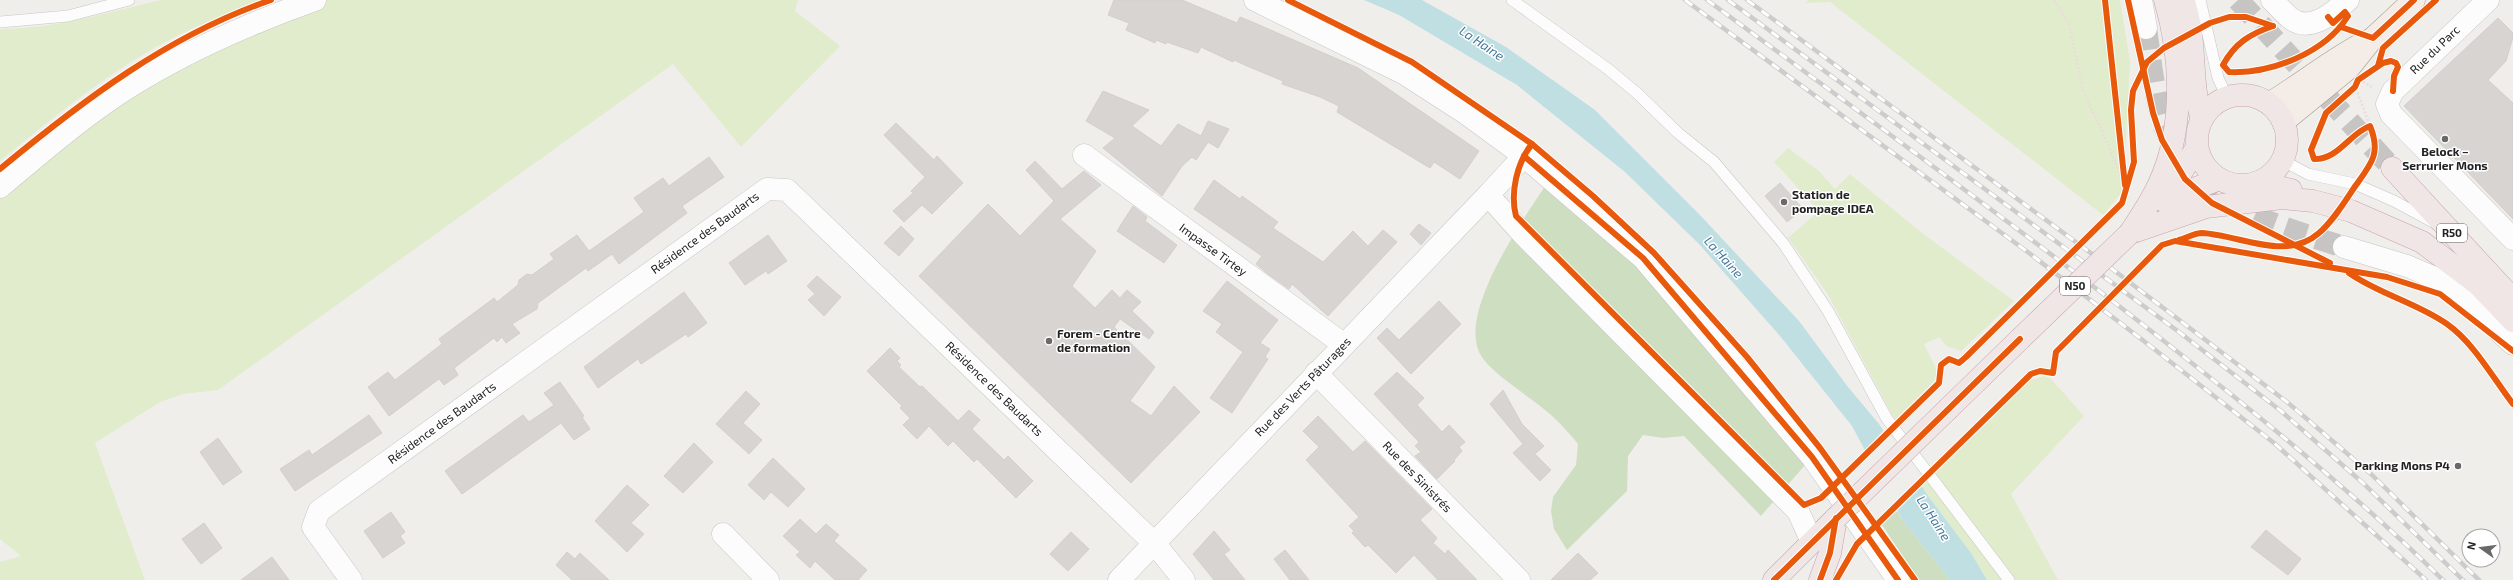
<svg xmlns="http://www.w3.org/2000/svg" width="2513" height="580" font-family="'Exo 2',sans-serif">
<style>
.grass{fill:#e0eccb}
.forest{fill:#cedec1}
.water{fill:#bfdfe3}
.pier{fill:#f0eeeb}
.building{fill:#d7d4d2;stroke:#d3cfcc}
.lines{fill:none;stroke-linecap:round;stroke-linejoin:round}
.tertiary-tunnel{stroke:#c7c5c3;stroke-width:22;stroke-dasharray:22 11;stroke-linecap:butt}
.trunk-tunnel{stroke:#c7c5c3;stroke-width:22;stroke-dasharray:22 11;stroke-linecap:butt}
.service-casing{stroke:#c7c6c5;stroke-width:12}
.minor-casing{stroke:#c7c6c5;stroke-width:23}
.tertiary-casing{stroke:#c7c6c5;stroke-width:23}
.primary-casing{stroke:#a79986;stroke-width:23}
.trunk-casing{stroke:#c6a2b0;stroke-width:23}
.path{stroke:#ecdbdb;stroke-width:2.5;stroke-dasharray:2 2;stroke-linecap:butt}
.service{stroke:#fdfcfc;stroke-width:11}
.minor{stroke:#fdfcfc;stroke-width:22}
.tertiary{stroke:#fdfcfc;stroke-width:22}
.primary{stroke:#f3ece7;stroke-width:22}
.trunk{stroke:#f0e6e5;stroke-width:22}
.rail-casing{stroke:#ccc;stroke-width:4.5}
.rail{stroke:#fff;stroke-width:3;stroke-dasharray:9;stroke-linecap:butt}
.trunk-bridge-casing{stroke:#c6a2b0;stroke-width:23;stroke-linecap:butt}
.trunk-bridge{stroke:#f0e6e5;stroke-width:22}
.cycleway-casing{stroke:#fff;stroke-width:8}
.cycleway{stroke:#e8590c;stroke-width:6}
.poi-dot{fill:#6a6968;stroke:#fff;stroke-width:1.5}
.labels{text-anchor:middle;stroke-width:3;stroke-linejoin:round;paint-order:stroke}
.shield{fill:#fff;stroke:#646464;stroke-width:1}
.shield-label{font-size:11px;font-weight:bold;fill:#222}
.street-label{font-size:12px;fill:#222;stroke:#fff}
.poi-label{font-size:12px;font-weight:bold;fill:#222;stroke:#fff;text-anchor:start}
.water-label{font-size:13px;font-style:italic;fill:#44789b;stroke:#fff}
</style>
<rect width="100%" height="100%" fill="#f0eeeb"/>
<g class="grass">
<path d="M161 0H267C243 9 219 17 196 27 128 56 57 114 0 161V29C54 29 109 12 161 0Z"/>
<path d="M315 0H798L795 11 840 46 741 147 673 64 218 390 183 394 160 402 95 443 145 580H0V562L21 556 0 539V187L128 87Z"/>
<path d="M1808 0H2120L2130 62 2126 139 2122 192 2103 215 1830 2 1806 3Z"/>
<path d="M1788 148 1820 172 1835 189 1850 174 1922 233 2014 301 1961 351 1946 346 1940 337 1924 344 1936 368 1937 378 1895 420 1827 293 1788 238 1819 211 1774 162Z"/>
<path d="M2044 376 2051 379 2084 416 2011 494 2058 580H1987L1971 553 1922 487 2031 380Z"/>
</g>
<g class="forest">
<path d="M1551 177 1584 205 1812 457 1761 516 1684 436 1663 438 1643 435 1628 456 1627 491 1567 550 1554 529 1551 511 1553 497 1576 465 1578 444C1570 434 1561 424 1551 415 1534 399 1490 373 1480 354 1457 310 1528 213 1551 177Z"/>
<path d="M1897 511 1903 521 1950 580H1919L1882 525Z"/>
</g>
<path class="water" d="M1364 0H1422L1506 47 1595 110 1700 215 1799 321 1848 387 1879 424 1929 497 1971 553 1987 580H1950L1903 521 1852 426 1780 336 1699 244 1625 172 1517 85 1399 15Z"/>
<path class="pier" d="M1885 429 1923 485 1896 512 1863 452Z"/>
<g class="building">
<path d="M1114 0H1182L1237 23 1240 17 1250 21 1358 68 1479 151 1460 179 1434 162 1430 168 1337 112 1339 106 1320 97 1282 84 1283 81 1247 66 1234 60 1233 62 1201 47 1198 53 1167 42 1166 44 1156 40 1155 43 1126 30 1129 23 1108 15Z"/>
<path d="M2498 18 2513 33V37L2506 61 2488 80 2513 103V219L2404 106Z"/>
<path d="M1103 91 1149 110 1132 126 1161 146 1178 124 1201 136 1208 121 1229 129 1218 148 1208 142 1196 160 1192 157 1182 166 1162 196 1103 148 1115 138 1086 121Z"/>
<path d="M896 123 934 160 937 156 963 183 932 214 922 205 904 222 893 211 913 193 911 191 925 177 884 135Z"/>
<path d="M709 157 724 177 682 206 687 213 619 264 612 254 588 271 586 268 538 303 537 309 512 324 520 333 506 343 502 337 497 342 494 338 454 368 458 375 444 385 439 379 389 416 368 387 388 372 395 380 442 344 439 339 494 298 497 302 518 285 519 280 527 274 532 275 554 259 550 254 577 235 589 251 644 212 634 198 663 178 669 186Z"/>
<path d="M1035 161 1062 189 1084 171 1101 185 1060 219 1096 251 1072 286 1095 308 1112 290 1120 298 1127 290 1141 302 1132 311 1154 332 1149 339 1120 319 1114 327 1155 367 1130 401 1151 416 1174 386 1200 412 1131 483 919 276 988 204 1020 236 1054 201 1026 170Z"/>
<path d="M1214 180 1240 199 1242 196 1278 222 1273 228 1323 262 1353 231 1368 246 1383 230 1397 242 1328 316 1292 284 1289 289 1268 274 1256 264 1262 256 1194 209Z"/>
<path d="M1780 183 1803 209 1787 222 1765 196Z"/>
<path d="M1133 206 1147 217 1145 221 1177 245 1164 263 1117 231Z"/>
<path d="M1419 224 1431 233 1421 245 1410 234Z"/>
<path d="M901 226 914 239 899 256 884 243Z"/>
<path d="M768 235 787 261 768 274 766 271 745 285 729 263Z"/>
<path d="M817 276 841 297 824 316 808 300 815 294 807 286Z"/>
<path d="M1227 281 1278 320 1260 343 1270 349 1265 357 1268 359 1232 413 1210 398 1243 352 1216 332 1222 324 1203 311Z"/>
<path d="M684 292 707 323 688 337 686 334 641 364 638 359 598 388 584 367Z"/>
<path d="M1439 301 1461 324 1411 374 1377 338 1387 328 1399 340Z"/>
<path d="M890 348 900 358 897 361 901 365 899 367 920 387 922 386 958 421 969 410 980 420 972 429 1004 460 1008 456 1033 481 1016 498 977 459 974 462 953 441 948 446 929 426 917 439 903 425 910 418 900 408 902 406 867 371Z"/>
<path d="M1397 372 1424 398 1417 405 1442 432 1449 425 1465 442 1459 447 1462 451 1454 460 1455 461 1437 479 1415 456 1421 452 1415 446 1419 442 1374 394Z"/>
<path d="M560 382 584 416 582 417 590 429 574 440 561 423 462 494 445 471 523 415 529 422 554 405 544 393Z"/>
<path d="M1503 390 1522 424 1544 446 1535 454 1551 470 1540 481 1513 453 1523 444 1490 404Z"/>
<path d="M746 391 760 404 743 423 762 440 749 454 716 424Z"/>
<path d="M369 415 382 433 295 491 280 469 309 450 312 455Z"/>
<path d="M1318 416 1353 452 1365 441 1432 509 1420 520 1437 538 1433 543 1445 554 1448 550 1477 580H1438L1414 555 1396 573 1368 545 1365 547 1352 533 1354 531 1349 526 1359 517 1306 460 1319 447 1303 431Z"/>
<path d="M218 438 242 472 223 485 200 452Z"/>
<path d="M694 443 713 462 683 493 664 476Z"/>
<path d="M773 458 805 489 788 507 771 492 764 500 748 485Z"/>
<path d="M627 485 649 505 631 523 644 534 627 552 595 521Z"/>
<path d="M391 512 405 532 400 536 405 543 383 558 364 531Z"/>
<path d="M800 519 816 534 826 524 839 535 834 541 867 570 858 580H835L815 561 810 568 796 555 800 552 783 536Z"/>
<path d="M204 523 222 548 201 564 182 539Z"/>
<path d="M2266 530 2301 559 2288 575 2251 547Z"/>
<path d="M1214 531 1230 550 1224 554 1245 580H1214L1193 554Z"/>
<path d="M1071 532 1089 549 1068 571 1050 554Z"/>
<path d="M1285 550 1309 580H1290L1274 559Z"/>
<path d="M567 552 575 559 580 553 609 580H572L556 565Z"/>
<path d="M1578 553 1598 573 1590 580H1551Z"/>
<path d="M272 557 289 580H241Z"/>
</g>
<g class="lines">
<path class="tertiary-tunnel" d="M2146 28C2150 56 2153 85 2160 112 2183 202 2266 222 2344 247"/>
<path class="trunk-tunnel" d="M2238 0 2392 168"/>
<defs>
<g id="service">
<path d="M1512 0 1608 69 1638 94 1678 133 1714 162 1783 243 1828 311 1887 419 2009 580"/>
<path d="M2200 0 2218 78 2227 97"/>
<path d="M0 22 68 16 129 0"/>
<path d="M2282 160 2308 174 2355 184 2394 201 2433 222"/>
</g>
<g id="minor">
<path d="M2488 0 2393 91 2387 104 2391 114 2513 239"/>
<path d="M1084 155 1343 344"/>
<path d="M1524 156 1643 258 1812 457 1898 580"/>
<path d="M1316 373 1519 580"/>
<path d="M723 534 768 580"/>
<path d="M351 580 313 527 319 511 767 189 787 190 1154 543 1184 580"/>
<path d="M1119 580 1488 195"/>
</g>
<g id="tertiary">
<path d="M1255 0 1405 74 1464 112 1524 156 1488 195 1522 233 1798 511 1812 542"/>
<path d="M2141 0 2146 28"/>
<path d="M2272 0C2278 6 2284 13 2290 18 2310 34 2334 12 2348 0"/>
<path d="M0 187C42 152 83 116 129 87 188 50 250 23 315 0"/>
<path d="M2344 247 2407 266 2447 283 2513 344"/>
</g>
<g id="primary">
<path d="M2270 103C2303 83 2332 59 2367 41"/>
<path d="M2283 122 2349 68 2373 38 2414 0"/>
</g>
<g id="trunk">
<path d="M2183 0C2198 40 2189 81 2202 119"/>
<circle cx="2242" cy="140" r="45"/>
<path d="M2392 168 2509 295"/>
<path d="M2258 182 2291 190"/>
<path d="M2165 199 2197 147"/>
<path d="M2164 201 2219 179"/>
<path d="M2130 233 2206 207 2282 198 2313 201 2351 211 2422 242 2483 288"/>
<path d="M2130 233C2138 220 2147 208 2154 194 2185 137 2183 61 2165 0"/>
<path d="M2472 278 2513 321"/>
<path d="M1949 408 2020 339"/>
<path d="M1774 580 1836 518"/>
<path d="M1820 580 1830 553 1836 518"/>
</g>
</defs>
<use href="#service" class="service-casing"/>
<use href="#minor" class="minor-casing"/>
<use href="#tertiary" class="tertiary-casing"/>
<use href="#primary" class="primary-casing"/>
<use href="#trunk" class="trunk-casing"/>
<g class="path">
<path d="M2054 0 2069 24 2083 91 2109 146 2126 191"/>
<path d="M2363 82 2372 87"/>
<path d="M2356 89 2370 126"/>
</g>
<use href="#service" class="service"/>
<use href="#minor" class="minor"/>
<use href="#tertiary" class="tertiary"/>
<use href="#primary" class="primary"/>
<use href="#trunk" class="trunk"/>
<defs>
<g id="rail">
<path d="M1685 0 2029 253 2149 345 2274 443 2426 580"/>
<path d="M1707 0C1845 101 1983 202 2119 306 2231 393 2342 481 2443 580"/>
<path d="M1728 0 2179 332 2281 411 2363 483 2463 580"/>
<path d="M1747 0 2103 262 2287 402 2371 474 2479 580"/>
</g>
</defs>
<use href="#rail" class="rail-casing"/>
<use href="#rail" class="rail"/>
<defs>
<g id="trunk-bridge">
<path d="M2020 339 2130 233"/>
<path d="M1836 518 1949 408"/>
</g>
</defs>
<use href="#trunk-bridge" class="trunk-bridge-casing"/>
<use href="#trunk-bridge" class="trunk-bridge"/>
<defs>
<g id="cycleway">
<path d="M1288 0 1412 62 1532 144 1593 196 1654 253 1747 357 1820 448 1915 580"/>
<path d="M2105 0 2125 185"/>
<path d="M2128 0 2153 113 2162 140 2185 179 2212 203 2330 263"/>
<path d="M2273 26C2250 34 2235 43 2223 65L2229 72C2271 74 2325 53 2348 16L2345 12 2333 23 2328 17"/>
<path d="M2341 27 2373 38 2414 0"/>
<path d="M2378 66 2383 48 2436 0"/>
<path d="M1532 144C1517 162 1510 193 1516 216L1804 505 1821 498 1939 383 1941 365 1949 359 1959 363 1966 357 2122 203 2134 162 2131 110 2133 91 2147 62 2164 48 2210 23 2229 17H2246L2273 26"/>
<path d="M1524 156 1643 258 1812 457 1898 580"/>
<path d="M0 169C82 101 169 35 271 0"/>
<path d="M2179 240C2186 238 2195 233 2202 233 2240 235 2286 262 2319 233 2334 220 2345 201 2356 185 2372 163 2381 153 2370 126 2350 133 2338 160 2314 159L2311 150 2326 113 2355 87 2358 80 2383 63 2391 61 2396 63 2398 67 2394 76 2393 91"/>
<path d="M2349 273C2379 294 2417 303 2447 324 2474 343 2493 378 2513 404"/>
<path d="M1774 580 2020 339"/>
<path d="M1820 580 1830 553 1836 518"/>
<path d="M1836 580 1857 544 2031 374 2040 371 2053 373 2056 352 2162 245 2175 241 2387 277 2440 294 2513 351"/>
</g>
</defs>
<use href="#cycleway" class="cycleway-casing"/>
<use href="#cycleway" class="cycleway"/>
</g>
<g class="poi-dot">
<circle cx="2445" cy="139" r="4"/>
<circle cx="1784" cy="202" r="4"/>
<circle cx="1049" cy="341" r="4"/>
<circle cx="2458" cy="466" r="4"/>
</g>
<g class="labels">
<g class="shield">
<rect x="2437" y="224" width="30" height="18" rx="3"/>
<rect x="2060" y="277" width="30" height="18" rx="3"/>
</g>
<g class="shield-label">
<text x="2452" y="237">R50</text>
<text x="2075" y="290">N50</text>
</g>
<g class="street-label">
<text transform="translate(2435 50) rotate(-44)" y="4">Rue du Parc</text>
<text transform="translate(705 233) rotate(-36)" y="4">Résidence des Baudarts</text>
<text transform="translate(1213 250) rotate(36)" y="4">Impasse Tirtey</text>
<text transform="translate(1303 387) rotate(-46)" y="4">Rue des Verts Pâturages</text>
<text transform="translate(994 389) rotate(44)" y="4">Résidence des Baudarts</text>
<text transform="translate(442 423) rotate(-36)" y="4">Résidence des Baudarts</text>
<text transform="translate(1417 477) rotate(46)" y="4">Rue des Sinistrés</text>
</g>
<g class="poi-label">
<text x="2445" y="156" text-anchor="middle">Belock –<tspan x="2445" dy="14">Serrurier Mons</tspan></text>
<text x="1792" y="199">Station de<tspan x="1792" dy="14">pompage IDEA</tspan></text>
<text x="1057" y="338">Forem - Centre<tspan x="1057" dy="14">de formation</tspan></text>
<text x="2450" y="470" text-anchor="end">Parking Mons P4</text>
</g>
<g class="water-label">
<text transform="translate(1482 43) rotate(34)" y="5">La Haine</text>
<text transform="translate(1724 257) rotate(48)" y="5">La Haine</text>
<text transform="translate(1934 518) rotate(57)" y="5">La Haine</text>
</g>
</g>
<g transform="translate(2481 548) rotate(284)"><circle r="19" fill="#ffffff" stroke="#a7a7a7"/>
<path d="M0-3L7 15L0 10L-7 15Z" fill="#6a6968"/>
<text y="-6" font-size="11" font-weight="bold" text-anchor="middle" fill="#222222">N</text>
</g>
</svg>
